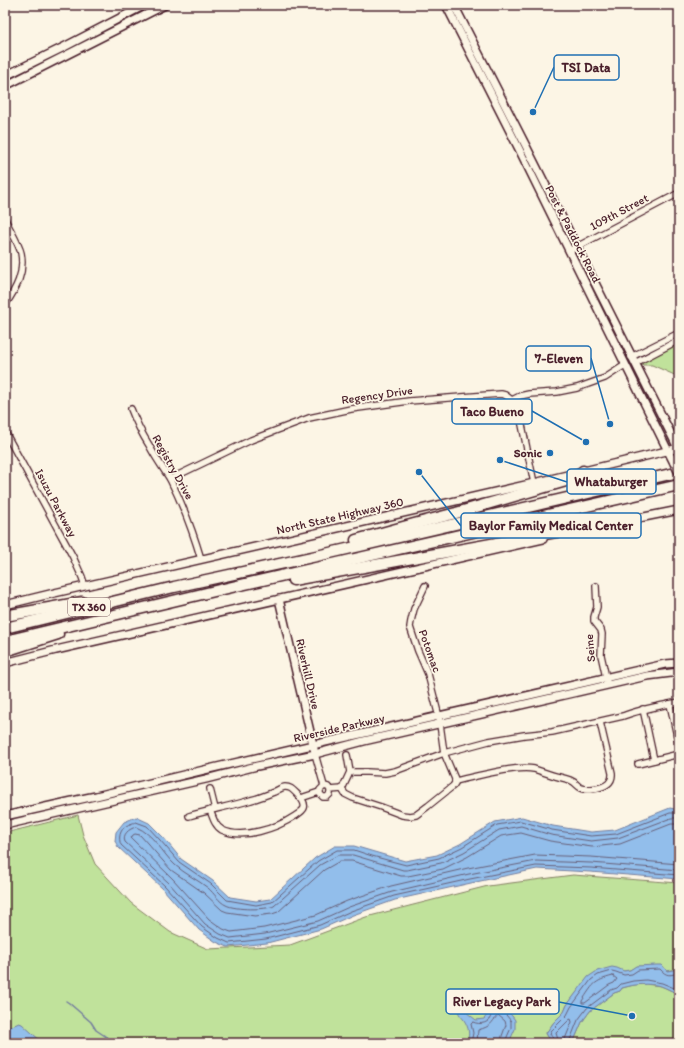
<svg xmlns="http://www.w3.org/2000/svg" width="684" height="1048" font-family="Itim,sans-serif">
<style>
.green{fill:#c0e29b;stroke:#858063}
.water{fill:#92beeb;stroke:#757e9e}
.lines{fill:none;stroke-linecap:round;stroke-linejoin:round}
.shore{stroke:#675f78;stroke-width:1}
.stream{stroke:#757e9e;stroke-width:1.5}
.minor-casing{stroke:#4a1f2b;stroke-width:8}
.tertiary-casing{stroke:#4a1f2b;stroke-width:10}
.secondary-casing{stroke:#4a1f2b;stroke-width:10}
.motorway-casing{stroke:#4a1f2b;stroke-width:13}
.minor{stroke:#fcf5e5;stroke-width:5.5}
.tertiary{stroke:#fcf5e5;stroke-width:7}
.secondary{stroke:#fcf5e5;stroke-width:7}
.motorway{stroke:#fcf5e5;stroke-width:10}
.tertiary-bridge-casing{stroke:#4a1f2b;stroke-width:10;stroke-linecap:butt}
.tertiary-bridge{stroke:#fcf5e5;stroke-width:7}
.poi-dot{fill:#1f6fb2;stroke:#fcf5e5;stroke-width:1.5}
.labels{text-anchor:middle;stroke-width:3.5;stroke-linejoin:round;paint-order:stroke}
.shield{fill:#fcf5e5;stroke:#7f5f63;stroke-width:1}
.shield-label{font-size:11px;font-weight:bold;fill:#4a1f2b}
.street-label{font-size:12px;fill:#4a1f2b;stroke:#fcf5e5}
.poi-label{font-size:12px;font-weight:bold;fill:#4a1f2b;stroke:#fcf5e5;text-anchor:end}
.leader{fill:none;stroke:#1f6fb2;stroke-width:1.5}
.callout-dot{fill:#1f6fb2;stroke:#fcf5e5;stroke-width:1.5}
.callout{fill:#fcf5e5;stroke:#1f6fb2;stroke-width:1.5}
.callout-label{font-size:13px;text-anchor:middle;font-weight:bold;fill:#4a1f2b}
</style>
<rect width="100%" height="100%" fill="#fcf5e5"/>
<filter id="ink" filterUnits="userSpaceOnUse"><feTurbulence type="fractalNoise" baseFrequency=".025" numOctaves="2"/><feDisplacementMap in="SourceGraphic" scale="8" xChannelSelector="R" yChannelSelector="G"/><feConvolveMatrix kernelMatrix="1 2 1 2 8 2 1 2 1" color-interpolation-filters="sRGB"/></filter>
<g filter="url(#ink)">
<g class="green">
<path d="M679 342V377L652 365H643L641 362Z"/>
<path d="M78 815 83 835 95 864 131 903 170 932 208 949 290 945 366 917 488 886 573 875 679 883V969L667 971 637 966 630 970 624 971 578 991 567 1005 564 1012 554 1022 546 1033 551 1043H5V833Z"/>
<path d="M645 984 661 986 679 994V1043H573L582 1022 590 1011 614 993 620 991 622 988 634 985Z"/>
</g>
<g class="water">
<path d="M670 808 679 810V879L590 872 537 869 471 883 395 900 353 915 321 929 267 943 228 947 216 942 199 930 163 889 118 847 115 841 116 832 124 822 136 817 149 823 163 837 181 859 213 881 230 897 256 901 270 899 315 858 335 846H354L405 861 437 855 460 844 495 822 522 817 553 826 591 832 615 830Z"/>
<path d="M656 965H662L667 971 679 969V994C673 992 667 988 661 986 648 983 635 984 622 988L620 991 614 993 590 1011 582 1022 573 1043H551L546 1033 554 1022 564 1012 567 1005 588 977 597 971 612 967 617 968 624 971 630 970 636 966Z"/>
<path d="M487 996H490L495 997 512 1016 515 1020V1029L511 1038 510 1043H467C470 1034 469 1028 464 1020 461 1016 458 1014 458 1009L461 1008 476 1020 484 1019 487 1015 483 1001Z"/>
<path d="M19 1023 22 1024 43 1043H5V1029Z"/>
</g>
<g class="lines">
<g class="shore">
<path d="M679 813H670L616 834 591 836 552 830 521 821 497 825 462 847 439 858 406 865 372 856 354 850H337L318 861 272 902 256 905 227 900 211 884 179 862 160 840 147 826 136 822C133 823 129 824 126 826 120 830 118 838 121 845L165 886 202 927 218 938 229 943 266 939 320 925 351 911 394 896 470 879 536 866 591 868 679 875"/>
<path d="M679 818H671L618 838 591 841 551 835 521 826 499 830 464 852 441 863 407 870H403L353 855H338L320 865 274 906C266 910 235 910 226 905 219 902 214 893 208 888 198 880 185 874 175 865 162 853 154 834 136 827 129 829 122 834 125 842L169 883 205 924 220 934 230 938 265 934 318 921 349 907 392 892 469 874 536 861 591 863 679 870"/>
<path d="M679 824H671L620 844 592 847 550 841 521 833 501 836 467 857 443 869 408 876H401L352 861H340L324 870 278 912 272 914 255 916 227 912 222 910 204 893 171 870 140 835 135 834 133 835 131 838 173 879 209 919 223 929 231 932 264 928 316 915 347 901 391 886 468 868 535 855 591 857 679 864"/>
<path d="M613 976 617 979 614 983 609 985 585 1003H582V1001C593 985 593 981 613 976Z"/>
<path d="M471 1043 473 1033 471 1024 473 1022C479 1025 491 1024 491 1014 491 1011 489 1005 488 1002L490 1000 493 1001 496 1003 511 1021V1028L507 1037 506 1043"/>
<path d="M477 1043 478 1030C492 1026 490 1024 498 1015L505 1021 506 1025 502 1036 501 1043"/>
<path d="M554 1043V1040L550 1034 551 1031 567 1015 571 1007 591 980 598 975 612 971 616 972 624 975 632 974 638 970 660 969C667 977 670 975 679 973"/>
<path d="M559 1043 556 1033 569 1020 571 1019 572 1022 565 1039V1043"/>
<path d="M570 1043V1040L578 1020 587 1008 611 990 617 988 621 984 633 981 646 980 662 983 679 990"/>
</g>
<path class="stream" d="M66 1001 69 1003 91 1022 96 1030 111 1040 119 1043"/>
<defs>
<g id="minor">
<path d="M5 219C9 228 19 244 21 253 25 273 16 289 5 305"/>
<path d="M569 251 679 193"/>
<path d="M631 357 679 333"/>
<path d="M635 363 679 340"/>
<path d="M512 400 520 396 529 394 557 392 577 388 605 378 625 365"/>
<path d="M131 409C136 422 142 434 149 445 155 457 163 468 170 479 183 505 193 532 201 559"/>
<path d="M5 432 73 557 82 577 85 586"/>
<path d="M170 479 251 440 309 418 351 409 409 401 501 394 505 395 513 401 518 410 521 420 534 483"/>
<path d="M596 586 597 607 594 617V621L601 630 602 634 601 655 607 682"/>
<path d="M670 704 679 746"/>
<path d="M643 709 654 760"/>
<path d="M315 754 324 786"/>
<path d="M638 764 679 754"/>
<path d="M350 772H367L385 773 395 771 444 753 489 741 524 735 552 732 623 716C641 709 660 706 679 702"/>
<path d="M455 781C474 777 516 765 534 769 540 771 546 773 552 775 558 777 564 778 570 780 580 784 576 790 591 789 602 788 613 785 612 773L600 722"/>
<path d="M210 789 215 809"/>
<path d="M342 789 345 794 353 798 381 807 402 815 410 816 416 815 428 806 453 786 455 783V779L444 753 439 717 428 674 418 651 410 627 411 621 414 609 425 586"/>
<path d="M330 790V794L327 797H323L320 794V790L324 786 328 787 330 790 342 789 350 772 347 755"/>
<path d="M301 798 319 792"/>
<path d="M189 816C210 810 231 806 251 800 259 798 266 795 274 792 278 790 282 787 285 787 290 787 292 789 295 792 299 796 306 802 304 808 303 811 298 814 295 816 277 828 243 840 222 830 215 826 213 818 210 810"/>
</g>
<g id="tertiary">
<path d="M446 5 519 149 674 463"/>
<path d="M454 5 526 146 679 450"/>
<path d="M5 76 64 47 145 5"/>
<path d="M5 86 165 5"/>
<path d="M279 599 314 749"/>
<path d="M5 816 86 798 96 796 204 770 665 664 679 663"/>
<path d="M5 825 206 779 257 766 315 754 364 741 647 676 679 672"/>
</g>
<g id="secondary">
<path d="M584 529 679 510"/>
<path d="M5 605 50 594 534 483 679 448"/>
<path d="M5 663 56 650 543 539"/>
</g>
<g id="motorway">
<path d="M356 540 414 524 456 513 573 479 583 471"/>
<path d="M293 580 556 532 587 528"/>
<path d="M5 616 82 602"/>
<path d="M5 628 174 587 321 555 679 472"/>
<path d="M5 641 219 590 679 485"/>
<path d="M5 651 58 634"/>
</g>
</defs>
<use href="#minor" class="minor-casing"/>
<use href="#tertiary" class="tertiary-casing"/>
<use href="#secondary" class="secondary-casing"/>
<use href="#motorway" class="motorway-casing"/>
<use href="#minor" class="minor"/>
<use href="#tertiary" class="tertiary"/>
<use href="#secondary" class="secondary"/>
<use href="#motorway" class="motorway"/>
<defs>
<path id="tertiary-bridge" d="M674 463 679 473"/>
</defs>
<use href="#tertiary-bridge" class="tertiary-bridge-casing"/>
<use href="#tertiary-bridge" class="tertiary-bridge"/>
</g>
</g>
<circle class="poi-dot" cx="550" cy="453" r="4"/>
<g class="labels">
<rect class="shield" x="68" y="598" width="42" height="18" rx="3"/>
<g class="shield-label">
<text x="89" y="611">TX 360</text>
</g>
<g class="street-label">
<text transform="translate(619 212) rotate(-28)" y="4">109th Street</text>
<text transform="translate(573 234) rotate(63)" y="4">Post &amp; Paddock Road</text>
<text transform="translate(377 395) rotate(-8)" y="4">Regency Drive</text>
<text transform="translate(173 467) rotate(61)" y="4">Registry Drive</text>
<text transform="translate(56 503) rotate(62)" y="4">Isuzu Parkway</text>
<text transform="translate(340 516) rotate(-13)" y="4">North State Highway 360</text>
<text transform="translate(590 648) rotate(-95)" y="4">Seine</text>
<text transform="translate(430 651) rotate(70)" y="4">Potomac</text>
<text transform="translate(308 674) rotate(77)" y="4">Riverhill Drive</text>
<text transform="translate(339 728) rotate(-13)" y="4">Riverside Parkway</text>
</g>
<g class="poi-label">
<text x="542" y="457">Sonic</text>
</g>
</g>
<path class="leader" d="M533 112L554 67M610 424L591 358M586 442L532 411M500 460L567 482M419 472L461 526M632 1016L559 1002"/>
<g class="callout-dot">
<circle cx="533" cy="112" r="4"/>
<circle cx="610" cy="424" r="4"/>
<circle cx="586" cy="442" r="4"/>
<circle cx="500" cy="460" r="4"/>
<circle cx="419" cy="472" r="4"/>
<circle cx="632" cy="1016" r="4"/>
</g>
<g class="callout">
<rect x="554" y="55" width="65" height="25" rx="4"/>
<rect x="526" y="346" width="65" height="25" rx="4"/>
<rect x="452" y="399" width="80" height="25" rx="4"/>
<rect x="567" y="469" width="89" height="25" rx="4"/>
<rect x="461" y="513" width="180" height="25" rx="4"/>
<rect x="446" y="989" width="113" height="25" rx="4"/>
</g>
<g class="callout-label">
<text x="586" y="72">TSI Data</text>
<text x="559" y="363">7-Eleven</text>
<text x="492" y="416">Taco Bueno</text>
<text x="611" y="486">Whataburger</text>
<text x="551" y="530">Baylor Family Medical Center</text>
<text x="502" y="1006">River Legacy Park</text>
</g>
<rect width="684" height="1048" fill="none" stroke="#fcf5e5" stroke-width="20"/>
<rect x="10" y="10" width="664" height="1028" fill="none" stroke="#4a1f2b" stroke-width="1.5" filter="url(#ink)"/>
</svg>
